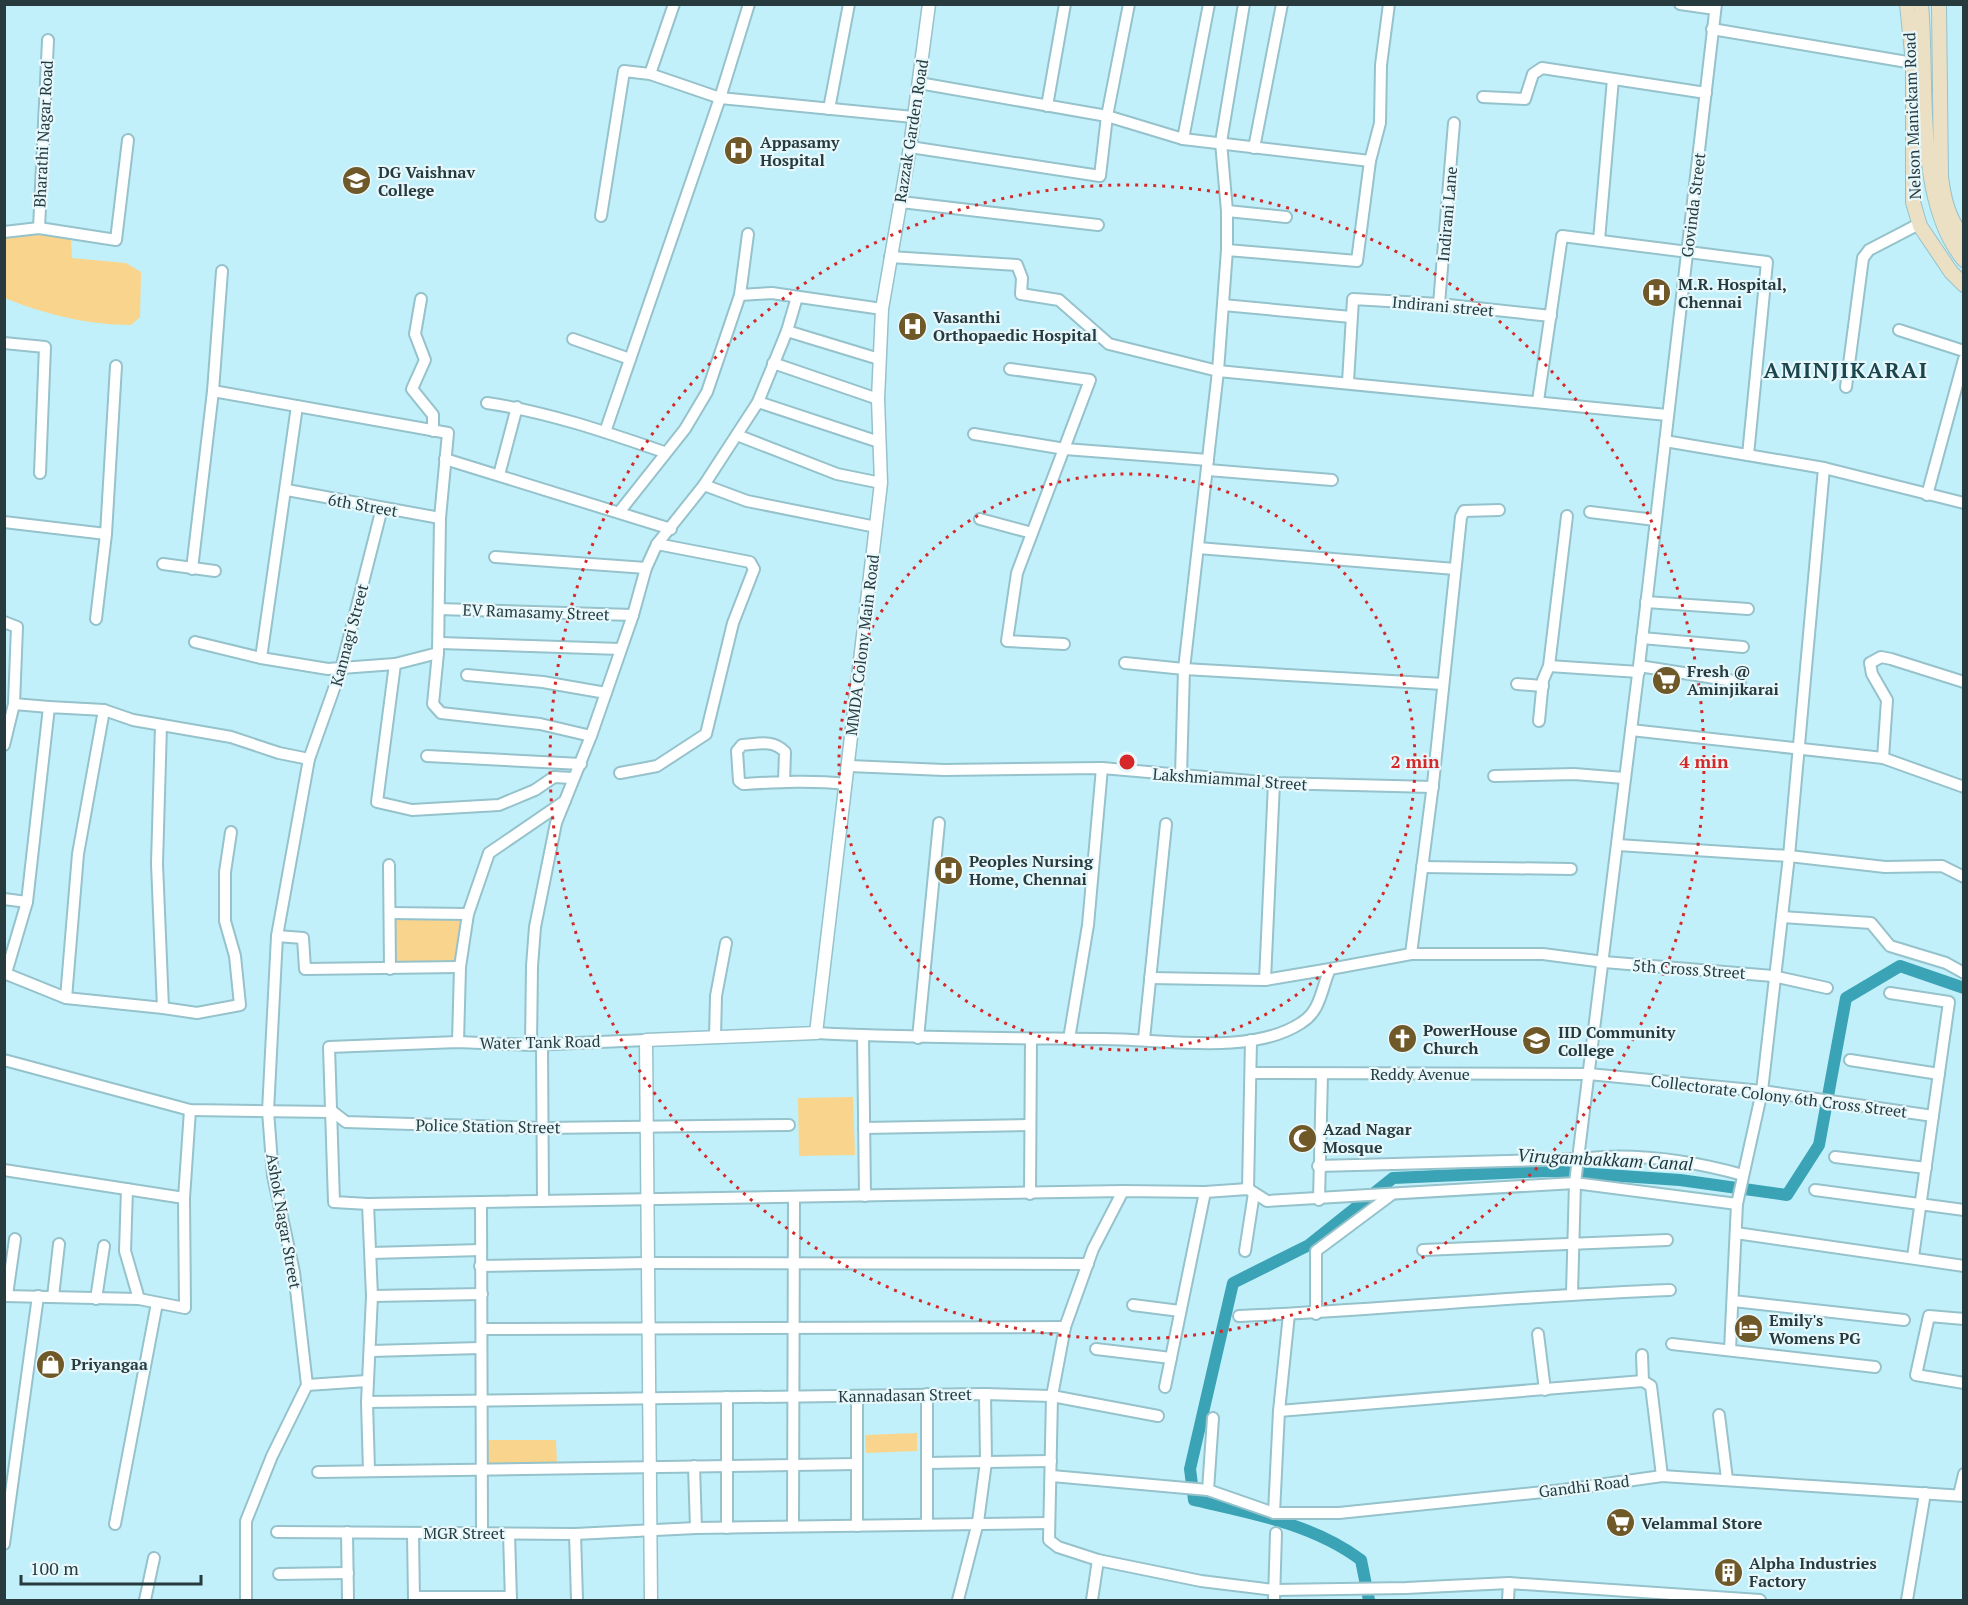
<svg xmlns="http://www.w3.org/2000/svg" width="1968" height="1605" font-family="'PT Serif',serif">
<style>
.green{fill:#f9d48d}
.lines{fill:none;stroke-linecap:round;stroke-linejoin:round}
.canal{stroke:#3aa3b5;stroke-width:12}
.minor-casing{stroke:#95c2cb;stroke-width:14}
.tertiary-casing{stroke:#95c2cb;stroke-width:15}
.secondary-casing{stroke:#95c2cb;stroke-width:16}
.minor{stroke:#fff;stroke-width:10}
.tertiary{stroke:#fff;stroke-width:12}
.secondary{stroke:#ece0c4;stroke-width:14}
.ring{fill:none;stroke:#d62828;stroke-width:3;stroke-dasharray:3 6}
.labels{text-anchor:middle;stroke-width:4.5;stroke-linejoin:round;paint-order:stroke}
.street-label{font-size:16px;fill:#273a3d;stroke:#e6f8fc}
.poi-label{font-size:16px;font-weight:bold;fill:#273a3d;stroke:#e6f8fc;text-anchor:start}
.water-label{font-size:18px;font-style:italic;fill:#1e3539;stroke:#e6f8fc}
.district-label{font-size:22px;font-weight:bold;letter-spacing:1.5px;fill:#1b464e;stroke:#e6f8fc}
.centre{fill:#d62828;stroke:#e6f8fc;stroke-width:3}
.ring-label{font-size:18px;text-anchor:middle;font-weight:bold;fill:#d62828;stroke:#e6f8fc;stroke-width:4.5;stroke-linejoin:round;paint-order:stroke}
</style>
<rect width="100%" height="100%" fill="#c2f0fa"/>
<g class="green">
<path d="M39 232 71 239 72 258 126 263 141 272 140 317 131 325C89 325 43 314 5 298L4 236Z"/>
<path d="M391 913 464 916 457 966H391Z"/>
<path d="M853 1097 855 1155 799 1156 798 1098Z"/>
<path d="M917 1433V1451L866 1453 865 1435Z"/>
<path d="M485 1440H556L557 1465H486Z"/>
</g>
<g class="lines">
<path class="canal" d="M1369 1600 1361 1560C1313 1524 1251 1513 1194 1500L1190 1469 1233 1283 1309 1245 1393 1178 1548 1171 1680 1180 1787 1195 1819 1145 1846 998 1900 966 1964 988"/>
<defs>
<g id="minor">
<path d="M1680 4 1715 9"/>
<path d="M1712 29 1913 63"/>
<path d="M650 74 674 4"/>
<path d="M919 83 1107 116 1183 139 1370 161"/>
<path d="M1483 97 1525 99 1533 74 1542 68 1706 93"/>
<path d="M1047 106 1065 4"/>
<path d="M829 109 849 4"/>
<path d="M1183 139 1209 4"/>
<path d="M910 147 1100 176 1107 116 1129 4"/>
<path d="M1254 148 1282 4"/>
<path d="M901 202 1098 225"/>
<path d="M1227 211 1286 217"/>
<path d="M601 216 624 71 650 74 720 98 913 117"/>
<path d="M39 228 48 40"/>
<path d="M4 232 39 228 116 240 128 140"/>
<path d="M1599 240 1613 79"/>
<path d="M1227 250 1357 261 1370 161 1380 123 1381 65 1389 4"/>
<path d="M890 257 1017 265 1022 278 1021 294 1059 300 1109 344 1218 371 1667 415"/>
<path d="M740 295 748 234"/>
<path d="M421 299 415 334 425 360 412 389 433 415V431"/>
<path d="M1439 304 1454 123"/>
<path d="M1223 305 1351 317"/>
<path d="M1899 330 1964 351"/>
<path d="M787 331 879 359"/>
<path d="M573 339 630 359"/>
<path d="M4 343 45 347 40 473"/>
<path d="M773 363 878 399"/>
<path d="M1010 369 1090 380 1017 573 1007 641 1064 644"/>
<path d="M1348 382 1353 299 1439 304 1551 316"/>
<path d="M1846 387 1863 258 1869 250 1919 224"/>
<path d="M213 391 448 433 440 518 438 653 395 664 377 802 412 810 499 805 535 790 554 777 572 778"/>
<path d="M1538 401 1562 236 1767 262 1748 455"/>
<path d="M758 402 879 442"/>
<path d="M487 403C548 412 606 432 664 452"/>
<path d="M297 406 261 658 328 669 395 664"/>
<path d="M605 432 720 98 749 4"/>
<path d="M974 434 1065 449 1208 460"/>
<path d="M737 435 837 474 881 483"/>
<path d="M1665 441 1824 468 1964 503"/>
<path d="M445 459 671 529"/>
<path d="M1208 470 1332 480"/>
<path d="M499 475 517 407"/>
<path d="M704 485 747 501 876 527"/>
<path d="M287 490 440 518"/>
<path d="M1927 495 1964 359"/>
<path d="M620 511 685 429 707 392 740 295 772 293 882 309"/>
<path d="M1590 512 1655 520"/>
<path d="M980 519 1032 533"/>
<path d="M4 522 106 534"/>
<path d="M1198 548 1455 569"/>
<path d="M495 557 646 568"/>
<path d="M163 564 215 571"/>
<path d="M192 569 213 391 222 271"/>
<path d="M1646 602 1748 609"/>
<path d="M439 609 633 615"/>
<path d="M96 619 106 534 116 366"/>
<path d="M4 622 17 627 14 704 49 707"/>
<path d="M1642 638 1743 647"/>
<path d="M195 642 261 658"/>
<path d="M440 643 620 649"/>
<path d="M438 653 433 704 441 713 540 724 591 736"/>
<path d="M1125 663 1184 669 1443 684"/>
<path d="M1549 666 1639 672"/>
<path d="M1639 666 1740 682"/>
<path d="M467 675 543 682 606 693"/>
<path d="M1517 684 1543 686"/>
<path d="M1539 721 1543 680 1549 666 1567 516"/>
<path d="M1631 730 1883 758 1964 787"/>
<path d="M4 745 14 704"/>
<path d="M427 756 581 764"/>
<path d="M1883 758 1887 700 1872 674 1870 663 1881 657 1891 659 1964 682"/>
<path d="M849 766 944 770 1102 768 1274 783 1433 787"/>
<path d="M620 773 657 766 706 734 733 623 754 569 750 562 657 544"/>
<path d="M1181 776 1184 669 1218 371 1227 250V211L1221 142 1244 4"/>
<path d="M1494 776 1574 774 1624 778"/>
<path d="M784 782 785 752C773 739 758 744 742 745L737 751 739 781 743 784C778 782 811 780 846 784"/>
<path d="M1618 845 1789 856 1885 867 1942 866 1964 877"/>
<path d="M389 865 390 969"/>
<path d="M1422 867 1571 869"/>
<path d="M4 899 27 902"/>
<path d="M390 913 468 914"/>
<path d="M1782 917 1871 923 1890 946 1946 963 1964 973"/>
<path d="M277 936 303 938 305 969 460 967"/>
<path d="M1411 954 1433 784 1461 517 1464 511 1499 510"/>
<path d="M4 973 66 998 163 1008 157 864 161 725"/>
<path d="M6 973 27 902 49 707 104 710 133 720 231 737 279 753 309 759"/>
<path d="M1150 978 1265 980 1330 969"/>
<path d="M1265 980 1274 783"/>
<path d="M1890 993 1949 1002 1913 1257"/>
<path d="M66 998 78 854 104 710"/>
<path d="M163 1008 197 1013 240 1005 235 956 225 921V872L231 832"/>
<path d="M816 1033C912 1038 1008 1038 1104 1039 1162 1039 1251 1056 1301 1023 1321 1011 1321 989 1330 969L1411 954H1543L1604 962 1773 976 1827 988"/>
<path d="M863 1035 865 1196"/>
<path d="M715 1037 716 996 726 943"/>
<path d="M918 1038 939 823"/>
<path d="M1069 1039 1088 925 1102 768"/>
<path d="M1144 1039 1166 824"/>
<path d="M646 1040 531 1045 458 1042 329 1047 334 1202 368 1204 1123 1191 1205 1192 1248 1189 1267 1201 1575 1183 1737 1204"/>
<path d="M458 1042 460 967 468 914 489 853 565 801"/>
<path d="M542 1044 543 1201"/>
<path d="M531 1045 532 966 535 927 556 823 591 736 633 615 646 568 657 544 704 485 758 402 787 331 797 297"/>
<path d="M4 1060 190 1110 333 1112"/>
<path d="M1850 1060 1939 1074"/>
<path d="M1251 1073 1589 1074 1762 1091 1933 1116"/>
<path d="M333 1112 346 1122 543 1128 789 1125"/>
<path d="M864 1128 1030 1125"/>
<path d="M1835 1157 1926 1168"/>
<path d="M1318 1166 1578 1159C1634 1152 1689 1160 1743 1175"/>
<path d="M4 1170 184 1198"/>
<path d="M127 1189 125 1251 139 1299"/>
<path d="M1248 1189 1251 1040"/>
<path d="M1815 1190 1964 1210"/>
<path d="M1123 1191 1093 1249 1065 1327 1052 1396 1049 1540 1058 1547 1098 1560 1201 1581 1274 1590 1406 1588 1509 1583 1760 1600"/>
<path d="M1030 1194 1031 1039"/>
<path d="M1319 1200 1322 1074"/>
<path d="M481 1202 482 1533"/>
<path d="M368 1204 372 1296 367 1402 985 1394 1052 1396 1158 1416"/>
<path d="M1736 1233 1964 1266"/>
<path d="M1423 1250 1667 1240"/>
<path d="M1245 1251 1254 1193"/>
<path d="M371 1253 481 1250"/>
<path d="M480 1266 648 1263 1088 1264"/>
<path d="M1572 1293 1575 1183 1639 666 1716 4"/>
<path d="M7 1295 15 1239"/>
<path d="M4 1296 139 1299 185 1308 184 1198 190 1110"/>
<path d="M372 1296 482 1294"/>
<path d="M53 1297 59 1244"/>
<path d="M96 1299 104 1246"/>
<path d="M1733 1301 1904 1320"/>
<path d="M1133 1305 1180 1311"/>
<path d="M1316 1314V1251L1391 1195"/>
<path d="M1239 1316C1383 1310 1526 1295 1670 1290"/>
<path d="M1964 1319 1929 1316 1916 1375 1964 1383"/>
<path d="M483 1329 1065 1327"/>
<path d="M1538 1334 1545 1390"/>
<path d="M1672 1344 1875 1367"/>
<path d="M1096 1349 1171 1358"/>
<path d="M1730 1350 1737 1204 1762 1091 1789 856 1824 468"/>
<path d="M371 1351 480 1348"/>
<path d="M1642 1355 1643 1381"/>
<path d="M307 1385 367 1381"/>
<path d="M1165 1387 1205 1192"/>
<path d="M727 1397V1528"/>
<path d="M367 1402 369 1471"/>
<path d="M1279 1411 1643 1381 1651 1386 1662 1476"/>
<path d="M1719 1415 1727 1479"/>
<path d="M927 1463 1051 1461"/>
<path d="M694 1466 696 1528"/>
<path d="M318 1472 857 1464"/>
<path d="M1052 1476 1208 1490 1274 1513H1339L1563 1490 1662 1476 1964 1496"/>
<path d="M1208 1490 1213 1418"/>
<path d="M1959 1495 1964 1474"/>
<path d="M1274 1513 1279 1411 1289 1314"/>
<path d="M115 1524 157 1303"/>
<path d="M927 1524V1394"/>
<path d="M793 1526 794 1197"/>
<path d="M857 1526V1396"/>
<path d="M277 1532 575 1534 696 1528 1049 1523"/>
<path d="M347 1532 348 1600"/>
<path d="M413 1533 414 1600"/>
<path d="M509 1534 511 1600"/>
<path d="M575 1534 577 1600"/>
<path d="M4 1544 38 1296"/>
<path d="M279 1574 348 1573"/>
<path d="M414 1597H511"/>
<path d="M145 1600 154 1558"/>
<path d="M246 1600V1521L272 1456 307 1385 294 1272 273 1176 268 1111 277 936 309 759 341 669 382 508"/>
<path d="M958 1600 978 1522 986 1462 985 1394"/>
<path d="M1092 1600 1098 1560"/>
<path d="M1274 1600 1276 1533"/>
<path d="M1508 1600 1509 1583"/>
<path d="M1907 1600 1925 1493"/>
</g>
<path id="tertiary" d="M651 1600 646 1040 816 1033 881 483 878 399 882 309 910 147 929 4"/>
<g id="secondary">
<path d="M1907 4 1913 63V202L1920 226 1951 272 1964 285"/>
<path d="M1921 4C1928 79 1914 201 1964 260"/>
<path d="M1939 4 1941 177C1944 201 1949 219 1964 239"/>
</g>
</defs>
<use href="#minor" class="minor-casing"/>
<use href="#tertiary" class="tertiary-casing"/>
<use href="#secondary" class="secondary-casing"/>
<use href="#minor" class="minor"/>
<use href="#tertiary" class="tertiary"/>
<use href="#secondary" class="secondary"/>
</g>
<g class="ring">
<circle cx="1127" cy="762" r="288"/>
<circle cx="1127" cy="762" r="577"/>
</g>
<defs>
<symbol id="hospital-disc" viewBox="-11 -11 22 22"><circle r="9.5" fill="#705929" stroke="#e6f8fc"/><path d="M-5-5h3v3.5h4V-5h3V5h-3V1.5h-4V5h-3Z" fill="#fff"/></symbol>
<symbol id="university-disc" viewBox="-11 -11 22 22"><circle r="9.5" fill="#705929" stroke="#e6f8fc"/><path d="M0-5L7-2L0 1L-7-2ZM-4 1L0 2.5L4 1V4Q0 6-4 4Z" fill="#fff"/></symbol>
<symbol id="supermarket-disc" viewBox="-11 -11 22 22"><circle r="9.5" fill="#705929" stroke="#e6f8fc"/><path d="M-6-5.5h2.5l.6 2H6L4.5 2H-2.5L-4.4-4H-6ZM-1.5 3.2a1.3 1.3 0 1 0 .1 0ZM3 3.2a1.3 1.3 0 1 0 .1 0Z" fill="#fff"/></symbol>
<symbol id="church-disc" viewBox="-11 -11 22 22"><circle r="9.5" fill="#705929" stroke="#e6f8fc"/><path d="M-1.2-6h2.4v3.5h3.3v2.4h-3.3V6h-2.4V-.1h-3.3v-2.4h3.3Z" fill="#fff"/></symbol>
<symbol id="mosque-disc" viewBox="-11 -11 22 22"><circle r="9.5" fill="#705929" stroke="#e6f8fc"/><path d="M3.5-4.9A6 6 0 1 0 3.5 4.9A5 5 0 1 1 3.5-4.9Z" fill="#fff"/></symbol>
<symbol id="hotel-disc" viewBox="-11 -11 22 22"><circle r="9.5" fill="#705929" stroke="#e6f8fc"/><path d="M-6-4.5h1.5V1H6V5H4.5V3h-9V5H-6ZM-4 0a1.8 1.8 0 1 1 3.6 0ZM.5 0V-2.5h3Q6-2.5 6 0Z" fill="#fff"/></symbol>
<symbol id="shop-disc" viewBox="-11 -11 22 22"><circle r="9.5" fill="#705929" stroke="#e6f8fc"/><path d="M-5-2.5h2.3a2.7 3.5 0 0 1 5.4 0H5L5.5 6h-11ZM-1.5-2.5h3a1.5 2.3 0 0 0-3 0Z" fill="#fff"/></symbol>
<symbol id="building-disc" viewBox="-11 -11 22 22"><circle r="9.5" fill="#705929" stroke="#e6f8fc"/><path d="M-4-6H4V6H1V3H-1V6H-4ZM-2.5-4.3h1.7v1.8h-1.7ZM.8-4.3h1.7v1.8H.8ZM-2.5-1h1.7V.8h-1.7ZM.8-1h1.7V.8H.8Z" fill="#fff"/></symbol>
</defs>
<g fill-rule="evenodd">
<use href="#hospital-disc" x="722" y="134" width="33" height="33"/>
<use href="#university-disc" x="340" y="164" width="33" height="33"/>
<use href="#hospital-disc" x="1640" y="276" width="33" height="33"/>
<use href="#hospital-disc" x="896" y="310" width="33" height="33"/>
<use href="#supermarket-disc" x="1650" y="664" width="33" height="33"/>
<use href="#hospital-disc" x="932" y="854" width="33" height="33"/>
<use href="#church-disc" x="1386" y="1022" width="33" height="33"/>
<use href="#university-disc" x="1520" y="1024" width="33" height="33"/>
<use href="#mosque-disc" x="1286" y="1122" width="33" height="33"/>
<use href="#hotel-disc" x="1732" y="1312" width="33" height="33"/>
<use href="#shop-disc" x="34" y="1348" width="33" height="33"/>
<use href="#supermarket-disc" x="1604" y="1506" width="33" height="33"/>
<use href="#building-disc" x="1712" y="1556" width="33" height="33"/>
</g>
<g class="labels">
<g class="street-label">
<text transform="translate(1912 116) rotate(-92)" y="6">Nelson Manickam Road</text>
<text transform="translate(911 131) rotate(-81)" y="6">Razzak Garden Road</text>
<text transform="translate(43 134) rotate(-87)" y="6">Bharathi Nagar Road</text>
<text transform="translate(1693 205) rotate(-83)" y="6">Govinda Street</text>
<text transform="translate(1447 214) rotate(-85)" y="6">Indirani Lane</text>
<text transform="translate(1443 306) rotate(5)" y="6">Indirani street</text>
<text transform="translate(363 505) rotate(10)" y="6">6th Street</text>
<text transform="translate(536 612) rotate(2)" y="6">EV Ramasamy Street</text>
<text transform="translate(349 635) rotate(-75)" y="6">Kannagi Street</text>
<text transform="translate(862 645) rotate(-83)" y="6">MMDA Colony Main Road</text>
<text transform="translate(1230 779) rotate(4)" y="6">Lakshmiammal Street</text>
<text transform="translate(1689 969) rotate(4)" y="6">5th Cross Street</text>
<text transform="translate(540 1042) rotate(-1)" y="6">Water Tank Road</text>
<text x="1420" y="1080">Reddy Avenue</text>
<text transform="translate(1779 1096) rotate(7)" y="6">Collectorate Colony 6th Cross Street</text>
<text transform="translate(488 1126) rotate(1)" y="6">Police Station Street</text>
<text transform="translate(284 1221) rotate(80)" y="6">Ashok Nagar Street</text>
<text transform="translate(905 1395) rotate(-1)" y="6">Kannadasan Street</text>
<text transform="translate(1584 1486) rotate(-7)" y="6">Gandhi Road</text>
<text x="464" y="1539">MGR Street</text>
</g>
<g class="poi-label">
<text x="760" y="148">Appasamy<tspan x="760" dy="18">Hospital</tspan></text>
<text x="378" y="178">DG Vaishnav<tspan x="378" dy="18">College</tspan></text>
<text x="1678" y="290">M.R. Hospital,<tspan x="1678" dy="18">Chennai</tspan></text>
<text x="933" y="323">Vasanthi<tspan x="933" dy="18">Orthopaedic Hospital</tspan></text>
<text x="1687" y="677">Fresh @<tspan x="1687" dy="18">Aminjikarai</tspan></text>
<text x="969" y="867">Peoples Nursing<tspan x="969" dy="18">Home, Chennai</tspan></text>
<text x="1423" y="1036">PowerHouse<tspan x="1423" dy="18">Church</tspan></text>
<text x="1558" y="1038">IID Community<tspan x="1558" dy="18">College</tspan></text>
<text x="1323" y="1135">Azad Nagar<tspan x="1323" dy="18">Mosque</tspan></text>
<text x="1769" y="1326">Emily's<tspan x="1769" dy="18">Womens PG</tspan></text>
<text x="71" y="1370">Priyangaa</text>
<text x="1641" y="1529">Velammal Store</text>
<text x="1749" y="1569">Alpha Industries<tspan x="1749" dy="18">Factory</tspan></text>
</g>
<g class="water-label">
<text transform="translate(1605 1160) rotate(3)" y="6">Virugambakkam Canal</text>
</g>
<g class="district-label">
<text x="1846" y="378">AMINJIKARAI</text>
</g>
</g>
<circle cx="1127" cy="762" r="9" class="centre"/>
<g class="ring-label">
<text x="1415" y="768">2 min</text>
<text x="1704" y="768">4 min</text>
</g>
<rect width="1968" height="1605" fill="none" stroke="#273a3d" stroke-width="12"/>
<path d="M21 1575v9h180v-9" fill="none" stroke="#273a3d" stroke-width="3"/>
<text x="30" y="1575" font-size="18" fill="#273a3d" stroke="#e6f8fc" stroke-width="4.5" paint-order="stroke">100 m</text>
</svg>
